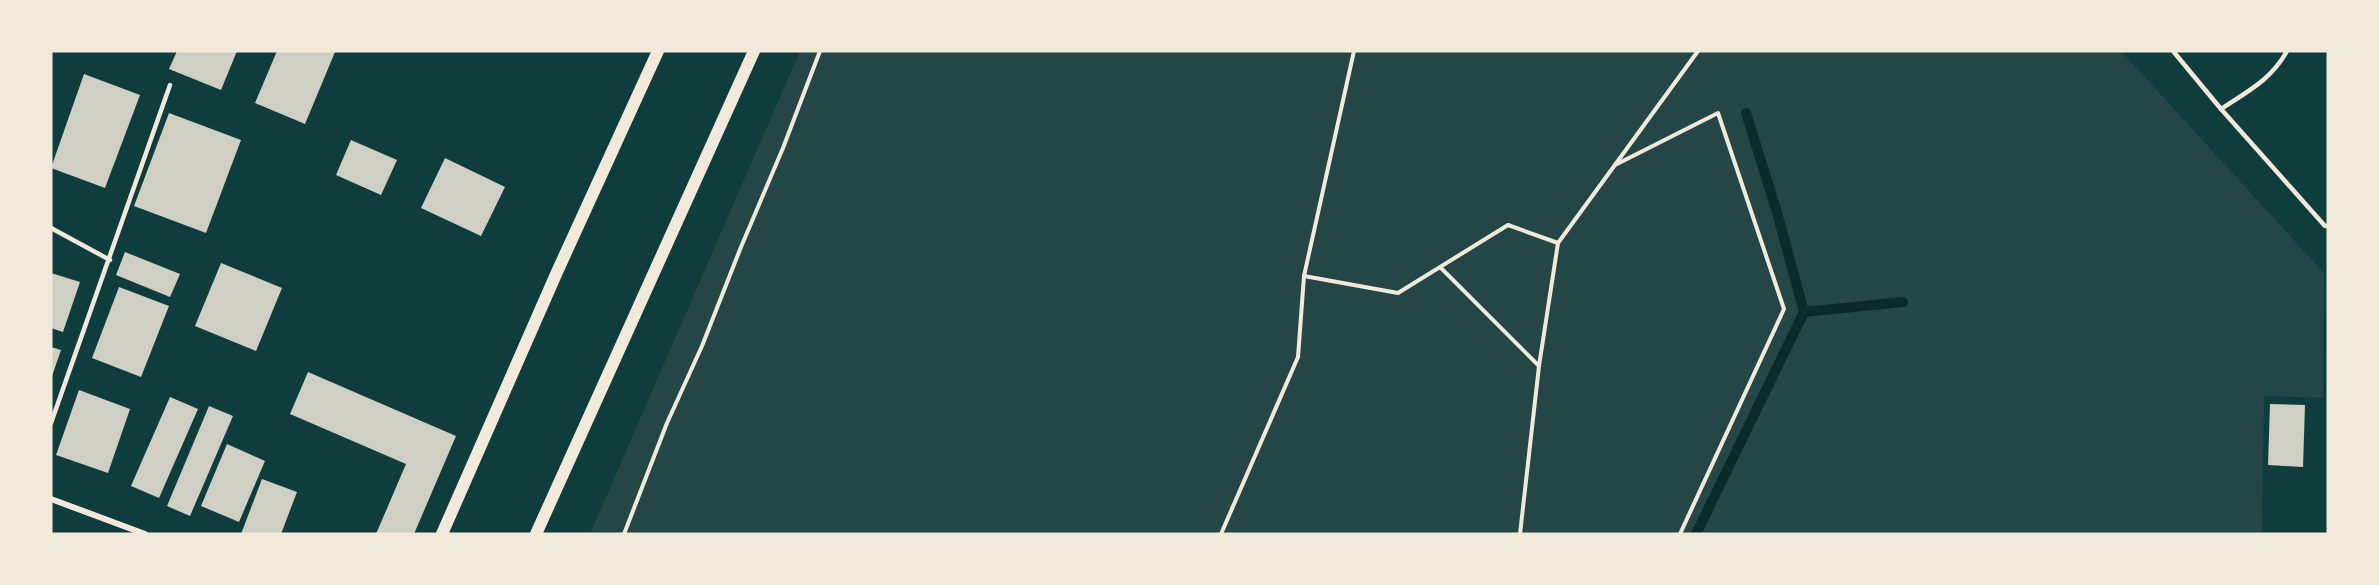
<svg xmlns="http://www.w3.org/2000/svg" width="2379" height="585" font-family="'Source Sans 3',sans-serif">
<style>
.green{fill:#244646}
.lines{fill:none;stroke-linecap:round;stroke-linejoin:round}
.stream{stroke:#0a2a2b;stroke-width:10}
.building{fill:#cfcfc3}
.path{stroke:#f1e9da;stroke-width:4}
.service{stroke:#f1e9da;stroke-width:4.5}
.minor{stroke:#f1e9da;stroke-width:6}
.secondary{stroke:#f1e9da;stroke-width:12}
</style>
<rect width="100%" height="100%" fill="#0f3d3e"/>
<path class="green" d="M800 51H2121L2324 273 2323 398 2264 396 2262 534H590Z"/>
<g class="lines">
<g class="stream">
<path d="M1804 312 1903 302"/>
<path d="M1696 534 1804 312 1776 209 1746 113"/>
</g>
</g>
<g class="building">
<path d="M177 51H237L221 90 169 69Z"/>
<path d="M277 51 335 52 305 124 255 103Z"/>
<path d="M84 74 140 95 105 188 51 168Z"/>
<path d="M169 113 241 140 206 233 134 206Z"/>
<path d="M351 140 397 160 381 195 336 175Z"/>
<path d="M445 158 505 187 481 236 421 208Z"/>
<path d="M125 252 180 274 170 297 116 275Z"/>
<path d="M221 263 282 288 256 351 195 326Z"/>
<path d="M51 273 80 282 63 332 51 328Z"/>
<path d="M119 287 169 306 141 377 92 358Z"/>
<path d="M51 347 61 350 51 379Z"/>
<path d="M308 372 456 436 414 534H376L406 464 290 414Z"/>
<path d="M79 390 130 409 108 473 56 455Z"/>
<path d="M170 397 198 409 159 498 131 486Z"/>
<path d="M2270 404 2305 405 2303 467 2268 465Z"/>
<path d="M209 406 233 416 190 516 167 506Z"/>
<path d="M227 444 265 461 239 522 201 506Z"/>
<path d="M262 479 297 492 281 534H241Z"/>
</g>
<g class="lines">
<g class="path">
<path d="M1615 165 1718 113 1784 309 1680 534"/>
<path d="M1441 268 1539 366"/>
<path d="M1304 276 1398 293 1508 225 1558 243 1698 51"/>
<path d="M624 534 667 423 702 346 741 247 783 148 820 51"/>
<path d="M1221 534 1298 357 1304 276 1354 51"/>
<path d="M1520 534 1539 366 1558 243"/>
</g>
<g class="service">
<path d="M2173 51 2221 109 2325 226H2328"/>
<path d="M2221 109C2248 91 2271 80 2287 51"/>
<path d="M51 228 110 260"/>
<path d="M51 423 170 85"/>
</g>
<path class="minor" d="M51 499 145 534"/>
<g class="secondary">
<path d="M442 534 557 272 658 51"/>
<path d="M536 534 754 51"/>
</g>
</g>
<rect width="2379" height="585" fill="none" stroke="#f1e9da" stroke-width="105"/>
</svg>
